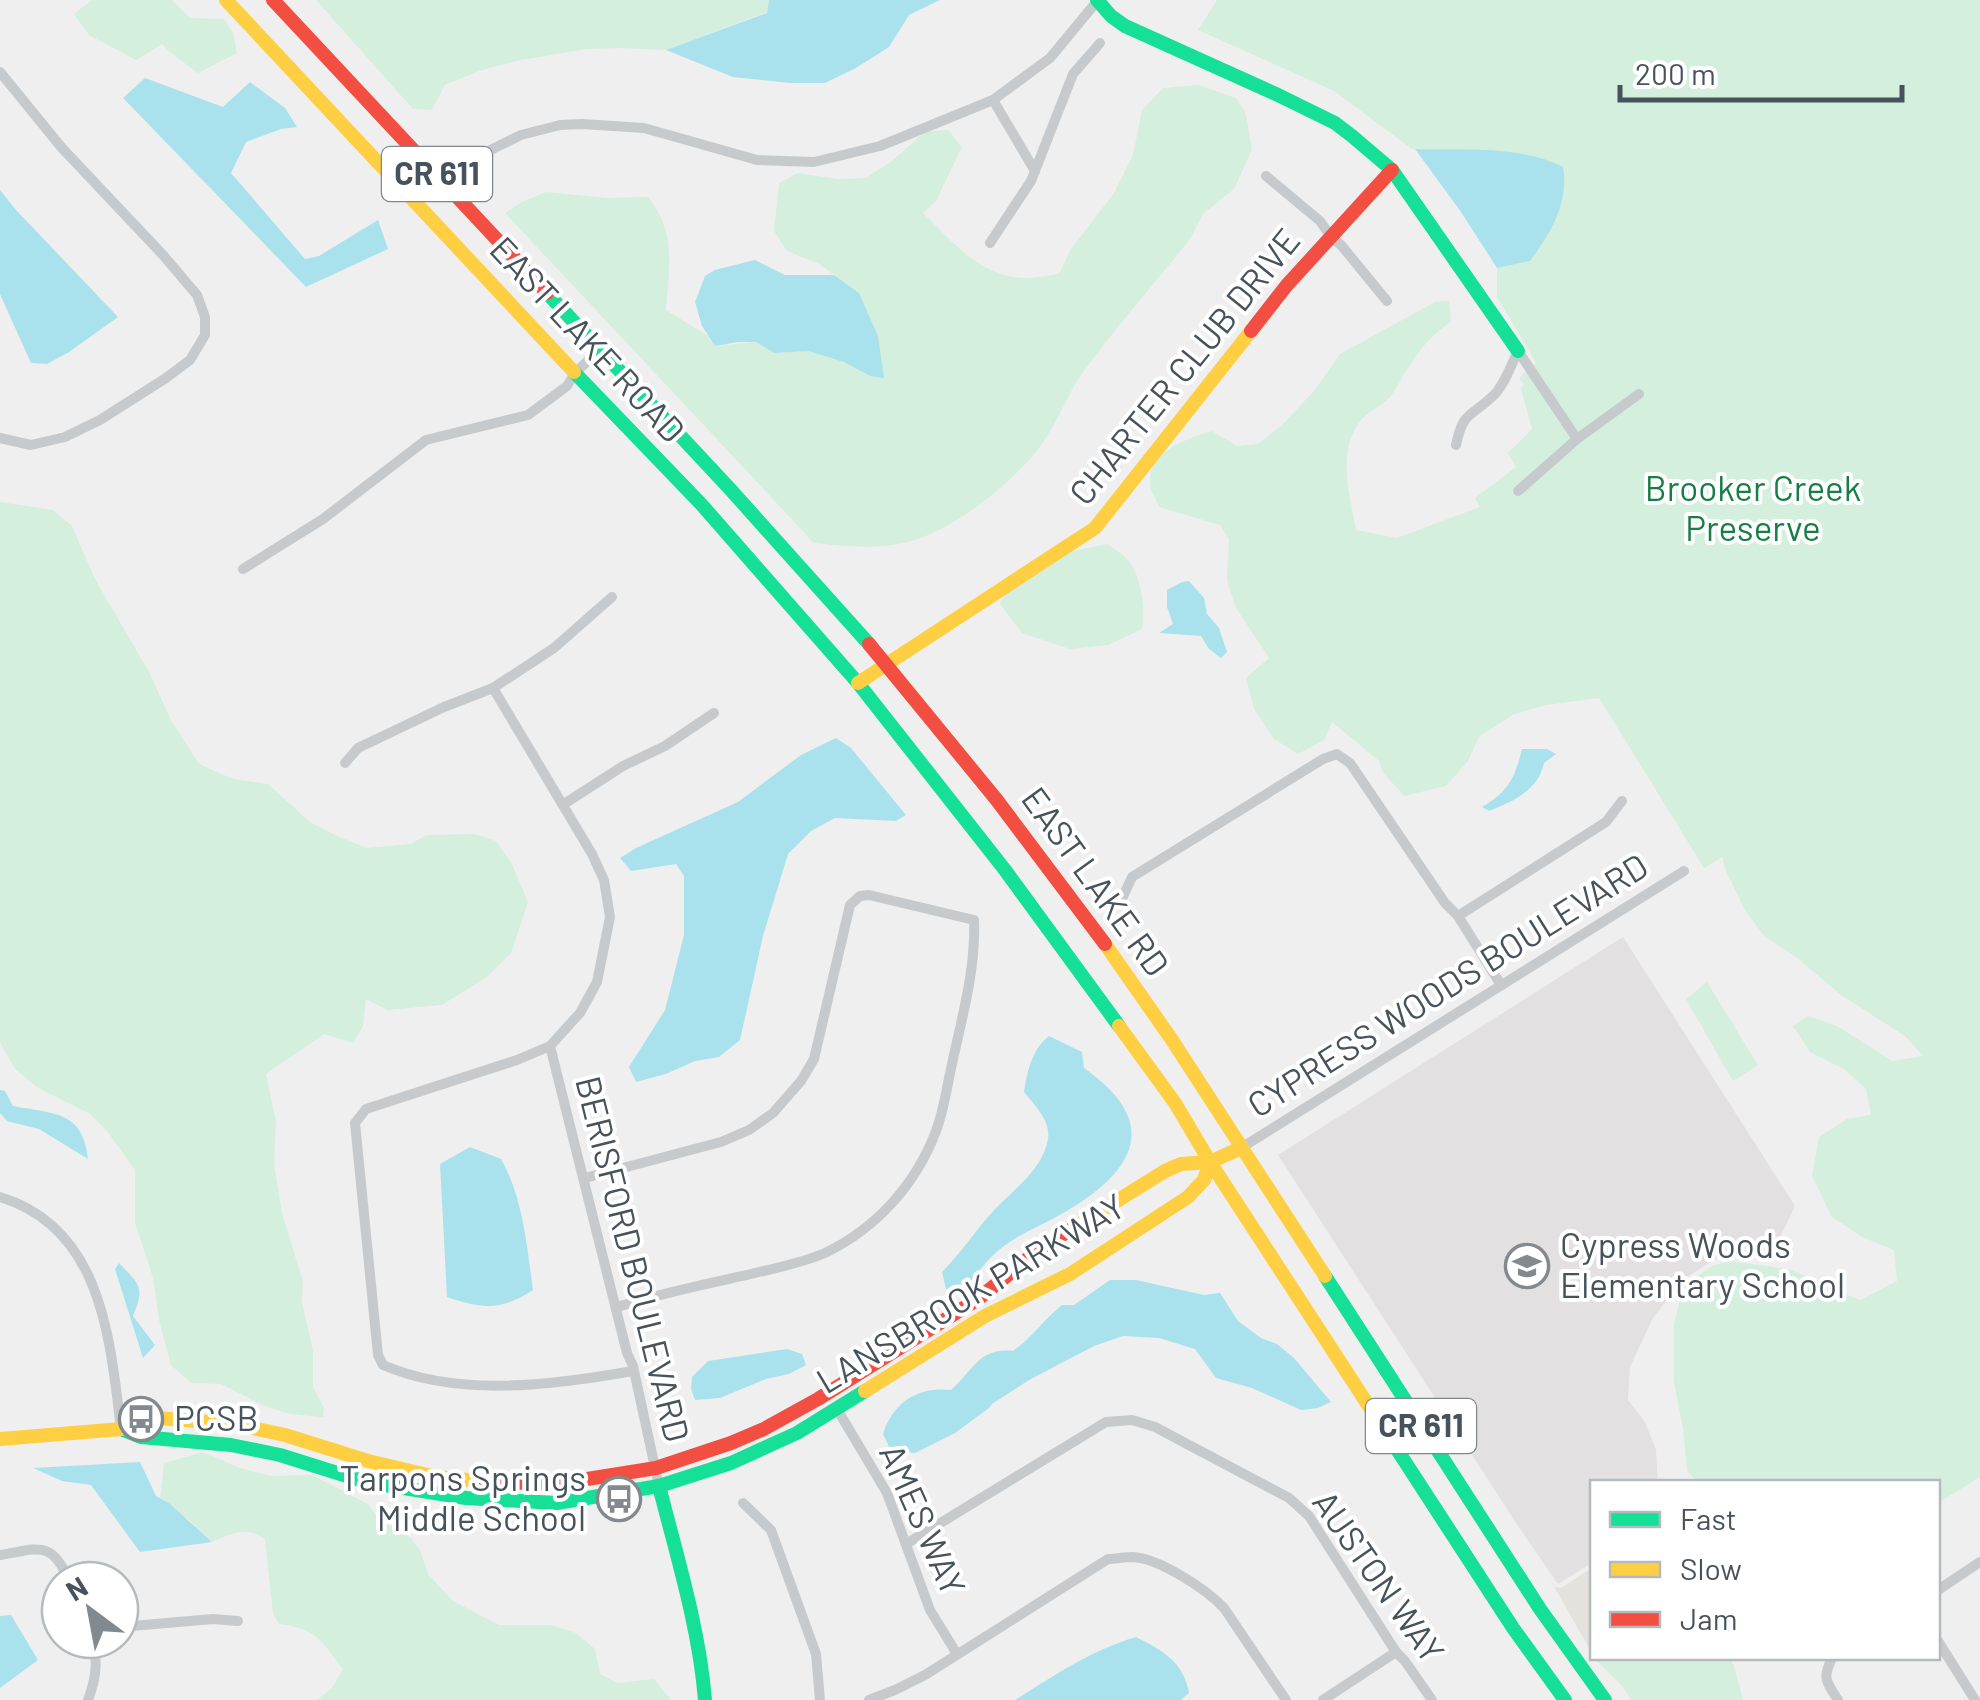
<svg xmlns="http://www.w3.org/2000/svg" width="1980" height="1700" font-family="Barlow,sans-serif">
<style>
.commercial{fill:#e5e2dd}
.education{fill:#e2e0e1}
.green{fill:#d4efdd}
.water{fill:#a9e2ed}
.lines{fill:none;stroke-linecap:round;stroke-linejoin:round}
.street{stroke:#c7cacc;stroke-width:10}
.fast{stroke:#16e098;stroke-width:14}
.slow{stroke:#ffcf43;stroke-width:14}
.jam{stroke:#f24e42;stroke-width:14}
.labels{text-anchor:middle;stroke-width:8;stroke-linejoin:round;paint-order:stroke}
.shield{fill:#fff;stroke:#7e878d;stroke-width:2.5}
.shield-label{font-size:32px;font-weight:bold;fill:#47535c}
.street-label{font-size:35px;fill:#47535c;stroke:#fff}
.park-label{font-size:35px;fill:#177e45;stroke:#fff}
.poi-label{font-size:35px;fill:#47535c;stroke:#fff;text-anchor:start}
</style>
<rect width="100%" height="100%" fill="#f0efef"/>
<path class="commercial" d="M1592 1568V1653L1548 1576 1555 1587 1561 1588Z"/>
<path class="education" d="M1623 937 1795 1206 1773 1252 1728 1251 1682 1280 1653 1318 1630 1367 1628 1400 1645 1422 1656 1450 1658 1482H1592V1563L1558 1584 1518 1526 1278 1155Z"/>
<g class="green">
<path d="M92 0H172L190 18 224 19 233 33 237 53 198 73 171 53 162 44 136 60 89 35 74 14Z"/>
<path d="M316 0H769L767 12 666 50 621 48 587 49 516 61 479 71 445 85 432 110 413 109Z"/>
<path d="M1217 0H1980V1477L1938 1503V1482H1698L1687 1471 1683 1428 1674 1383V1324L1683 1286 1714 1265 1732 1261 1793 1270 1824 1286 1860 1300 1897 1281 1894 1250 1862 1237 1832 1217 1812 1176 1819 1137 1847 1119 1871 1115 1866 1089 1844 1069 1810 1052 1793 1026 1808 1016 1837 1026 1892 1061 1923 1056 1905 1036 1841 995 1795 956 1765 937 1746 912 1726 871 1722 857 1704 868 1599 698 1546 705 1514 714 1479 737 1468 761 1446 786 1404 796 1382 771 1379 761 1332 722 1324 740 1298 754 1274 739 1254 709 1246 678 1269 658 1236 608 1227 580 1229 539 1220 525 1159 507C1157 501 1151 492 1150 485 1146 452 1188 438 1212 431L1237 446 1258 444 1281 426 1314 391 1340 354 1435 302 1449 301 1451 322C1421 342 1411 364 1393 393 1385 405 1372 409 1363 418 1335 449 1350 494 1356 530L1397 538 1480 507 1475 498 1516 467 1508 453 1532 429 1521 389 1524 384 1519 378 1536 363 1497 297V268L1530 261 1550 229 1532 156 1491 151 1412 149 1334 91 1198 30Z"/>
<path d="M1199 85 1236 98 1246 114 1252 150 1234 189 1203 214 1190 239C1155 283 1117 326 1084 371 1067 394 1058 422 1041 445 1013 484 946 537 898 544 870 549 841 546 814 543L505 213 522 202 546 192 607 198 648 197C677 233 669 267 666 310L708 336 715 346 756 342 774 353 808 351 844 361 870 376 859 293 819 264 787 251 774 231 779 183 798 173 837 179 866 178 892 161 921 135 931 131 948 130 962 147 936 201 923 213C953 242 981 278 1027 278 1037 278 1048 275 1059 274L1071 249 1114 193 1133 155 1142 110 1163 88Z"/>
<path d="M0 502 53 510 72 526 95 579 149 672 171 720 199 764 233 779 268 784 310 822 337 836 367 848 411 844 426 835 475 834 496 841 512 864 528 902 511 953 488 976 442 1005 387 1010 366 999 363 1026 353 1043 324 1034 266 1074 276 1121 274 1164 282 1213 303 1282 302 1302 313 1351V1387L324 1408 323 1417 289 1414 263 1405 221 1384 191 1383 171 1365 159 1320 153 1278 135 1223V1170L107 1131 90 1114 38 1088 15 1069 0 1042Z"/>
<path d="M1107 544C1113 548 1122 553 1127 559 1141 573 1146 610 1142 629L1108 645 1070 649 1022 633 1000 604 1005 593 1068 552Z"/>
<path d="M1707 982 1758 1065 1733 1081 1686 999Z"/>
<path d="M203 1452 240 1468 271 1476 312 1475 368 1504 379 1519 411 1538 421 1552 428 1574 453 1601 499 1625H551L576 1633 595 1649 600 1674 617 1683 654 1679 671 1700H317L332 1688 343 1669C320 1640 318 1629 279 1624L273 1614 265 1539C247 1526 231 1534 212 1542L189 1520 160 1499 164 1463Z"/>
<path d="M1598 1658H1730L1734 1666 1743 1700H1631L1623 1687 1596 1660Z"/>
</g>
<g class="water">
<path d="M769 0H940L909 15 889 47 856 68 825 83H790L733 77 666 50 767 13Z"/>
<path d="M145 78 223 107 250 82 285 108 297 127 281 129 246 142 231 173 305 259 319 256 378 220 388 249 306 287 123 98Z"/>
<path d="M1415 149C1463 150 1519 145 1563 167 1569 203 1551 233 1530 261L1497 268 1461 212Z"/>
<path d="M0 190 16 210 118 317 69 352 47 364 31 363 0 294Z"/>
<path d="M755 260 785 275H834L859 293 878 336 884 378 870 376 844 362 808 351 774 353 756 342H738L715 346 702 326 695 302 705 276 715 270Z"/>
<path d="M1189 581 1204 598 1207 614 1219 628 1227 652 1221 658 1209 649 1201 636 1159 633 1173 624 1167 607V590L1182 582Z"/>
<path d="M836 738 851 748 906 815 896 821 835 818 811 831 788 854 763 936 740 1040 719 1057 695 1061 666 1074 636 1082 629 1067 665 1010 684 935V876L676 864 631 871 620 858 636 848 738 802 801 755Z"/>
<path d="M1522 749H1547L1556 754 1544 763C1538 791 1513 801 1489 811L1482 807C1508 792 1515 778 1522 749Z"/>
<path d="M1049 1036 1082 1052 1084 1068C1161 1122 1137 1170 1065 1212 1045 1224 1023 1232 1004 1246 990 1256 978 1272 968 1286L946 1289 942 1272C959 1255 971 1237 987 1218 1007 1194 1042 1173 1048 1139 1051 1120 1034 1105 1024 1092 1027 1072 1032 1049 1049 1036Z"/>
<path d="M0 1090 5 1091 13 1106C53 1114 83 1110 88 1159L39 1129 7 1121 0 1113Z"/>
<path d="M470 1147 501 1159C523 1197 527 1247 533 1290 501 1311 482 1309 447 1297L440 1164Z"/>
<path d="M119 1263C140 1285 145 1287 133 1316L155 1345 143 1358 115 1269Z"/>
<path d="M1110 1280H1136L1204 1295 1220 1293 1238 1321 1261 1338 1277 1344 1294 1358 1331 1402 1318 1408 1301 1410 1252 1388 1216 1378 1195 1349 1159 1338 1123 1336 1094 1346 1029 1380 992 1404 989 1408 955 1433 915 1453 891 1451 883 1434C893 1403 917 1386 951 1390 973 1371 979 1347 1013 1351 1032 1338 1044 1319 1062 1305H1074Z"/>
<path d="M787 1349 802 1354 806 1365 789 1374 766 1379 720 1398 695 1400 691 1389 692 1377 708 1361Z"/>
<path d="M140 1462 156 1496 170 1504 212 1542 140 1552 91 1485 62 1481 33 1468Z"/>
<path d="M11 1615 38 1660 0 1688V1616Z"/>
<path d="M1136 1637C1162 1650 1184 1662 1189 1693L1181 1700H1015C1053 1676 1092 1650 1136 1637Z"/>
</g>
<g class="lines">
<g class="street">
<path d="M0 72 62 148 163 255 197 295 205 317V335L190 360 166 378 100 420 65 437 31 445 0 438"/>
<path d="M993 100 1035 171"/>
<path d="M476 157 521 135 560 125 582 124 644 128 757 160 814 162 880 146 993 100 1050 58 1098 0"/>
<path d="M1266 176 1320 221 1331 237 1341 245 1387 301"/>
<path d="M990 243 1031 181 1073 74 1100 43"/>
<path d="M1456 445C1463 410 1472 417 1494 395 1505 384 1511 365 1518 351L1577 439"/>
<path d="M1518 491 1577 439 1639 394"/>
<path d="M243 569 323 519 426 440 528 415 567 386 575 373 599 350"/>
<path d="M493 688 592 854 604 880 610 917 597 982 580 1013 550 1046 517 1060 366 1109 355 1123 378 1355 383 1365C459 1398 554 1385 633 1371"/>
<path d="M345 763 358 748 444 707 493 688 554 648 612 597"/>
<path d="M564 804 623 766 665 746 714 713"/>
<path d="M1121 901 1132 877 1323 759 1337 754 1350 763 1445 903 1458 916 1501 985"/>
<path d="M1458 916 1606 822 1622 801"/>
<path d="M550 1046 627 1353 633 1366 659 1486"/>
<path d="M1241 1148 1684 871"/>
<path d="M585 1178 721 1142 749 1130 773 1113 801 1081 814 1059 850 905 860 896 869 895 974 920C976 969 962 1017 952 1064 947 1086 944 1110 936 1131 916 1184 877 1228 825 1253 802 1263 776 1268 751 1274 706 1284 661 1293 617 1307"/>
<path d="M0 1197C103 1228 110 1341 121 1429"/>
<path d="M837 1409 887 1493 930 1610 957 1654"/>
<path d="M743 1503 771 1530 816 1654 820 1700"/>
<path d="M906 1544 1106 1422 1132 1420 1155 1427 1289 1498 1309 1516 1396 1652 1405 1661 1432 1700"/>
<path d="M0 1555C38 1549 51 1539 69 1580"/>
<path d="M1938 1590 1980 1562"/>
<path d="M120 1627 213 1619 238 1621"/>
<path d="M1938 1641 1975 1700"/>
<path d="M1832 1658C1822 1679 1826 1681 1838 1700"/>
<path d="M88 1700C96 1679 98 1662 93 1640"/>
<path d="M869 1700 895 1690 925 1675 1108 1559C1116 1559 1124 1557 1132 1557 1159 1558 1206 1589 1224 1608L1286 1700"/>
<path d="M1323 1700 1396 1652"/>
</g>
<g class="fast">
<path d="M1097 0 1111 16 1125 26 1278 95 1335 123 1352 136 1392 170 1518 351"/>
<path d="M547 293 730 489 869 644"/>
<path d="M574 372 701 504 858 683 1005 870 1119 1026"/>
<path d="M1325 1276 1540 1609 1605 1700"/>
<path d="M1372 1411 1513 1628 1565 1700"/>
<path d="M121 1429 141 1437 231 1445 280 1455 366 1482 466 1498 557 1503 659 1486 731 1463 797 1433 865 1391"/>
<path d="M659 1486C677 1557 699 1627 705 1700"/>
</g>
<g class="slow">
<path d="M226 0 574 372"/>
<path d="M858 683 1095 528 1251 331"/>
<path d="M1105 944 1172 1040 1325 1276"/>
<path d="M1119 1026 1175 1103 1210 1162 1372 1411"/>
<path d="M1070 1230 1165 1171 1181 1164 1210 1162 1241 1148"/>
<path d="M865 1391 985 1316 1070 1274 1188 1197 1204 1180 1210 1162"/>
<path d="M0 1439 121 1429 146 1417 234 1424 285 1435 368 1461 436 1477 479 1481"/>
</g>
<g class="jam">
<path d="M273 0 547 293"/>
<path d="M1251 331 1287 285 1392 170"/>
<path d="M869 644 996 799 1105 944"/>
<path d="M479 1481 556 1484 656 1468 731 1443 764 1429 818 1399 978 1299 1041 1248 1070 1230"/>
</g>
</g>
<defs>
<symbol id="school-ring" viewBox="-11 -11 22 22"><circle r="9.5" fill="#fff" stroke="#828a8f" stroke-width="1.5"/><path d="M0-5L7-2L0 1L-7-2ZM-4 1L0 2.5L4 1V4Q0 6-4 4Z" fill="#828a8f"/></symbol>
<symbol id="bus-ring" viewBox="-11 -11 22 22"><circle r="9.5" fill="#fff" stroke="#828a8f" stroke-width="1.5"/><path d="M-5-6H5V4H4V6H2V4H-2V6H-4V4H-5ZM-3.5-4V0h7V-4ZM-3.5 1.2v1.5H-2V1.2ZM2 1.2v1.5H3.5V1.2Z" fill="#828a8f"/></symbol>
</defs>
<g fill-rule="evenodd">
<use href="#school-ring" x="1502" y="1241" width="50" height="50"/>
<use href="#bus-ring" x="116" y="1394" width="50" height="50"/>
<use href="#bus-ring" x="594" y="1474" width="50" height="50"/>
</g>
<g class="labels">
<g class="shield">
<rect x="382" y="147" width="110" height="54" rx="8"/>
<rect x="1366" y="1399" width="110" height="54" rx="8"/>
</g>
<g class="shield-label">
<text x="437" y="185">CR 611</text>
<text x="1421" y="1437">CR 611</text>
</g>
<g class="street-label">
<text transform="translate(587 340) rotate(47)" y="12">EAST LAKE ROAD</text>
<text transform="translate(1185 367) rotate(-51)" y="12">CHARTER CLUB DRIVE</text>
<text transform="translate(1095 882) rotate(54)" y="12">EAST LAKE RD</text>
<text transform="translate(1448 986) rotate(-32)" y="12">CYPRESS WOODS BOULEVARD</text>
<text transform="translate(632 1259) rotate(76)" y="12">BERISFORD BOULEVARD</text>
<text transform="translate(971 1294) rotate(-31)" y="12">LANSBROOK PARKWAY</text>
<text transform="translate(922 1520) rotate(66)" y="12">AMES WAY</text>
<text transform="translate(1378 1577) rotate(55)" y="12">AUSTON WAY</text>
</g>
<g class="park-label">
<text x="1753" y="501">Brooker Creek<tspan x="1753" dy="40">Preserve</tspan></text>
</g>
<g class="poi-label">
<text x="1560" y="1258">Cypress Woods<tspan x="1560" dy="40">Elementary School</tspan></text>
<text x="174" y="1431">PCSB</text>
<text x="586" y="1491" text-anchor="end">Tarpons Springs<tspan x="586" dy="40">Middle School</tspan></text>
</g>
</g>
<rect x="1590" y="1480" width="350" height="180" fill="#ffffff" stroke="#b5babe" stroke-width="2.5"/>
<rect x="1610" y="1512" width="50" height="15" fill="#16e098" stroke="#b5babe" stroke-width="2.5"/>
<text x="1680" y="1530" font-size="30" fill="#47535c">Fast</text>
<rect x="1610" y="1562" width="50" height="15" fill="#ffcf43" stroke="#b5babe" stroke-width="2.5"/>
<text x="1680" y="1580" font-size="30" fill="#47535c">Slow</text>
<rect x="1610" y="1612" width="50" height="15" fill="#f24e42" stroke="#b5babe" stroke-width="2.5"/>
<text x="1680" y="1630" font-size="30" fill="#47535c">Jam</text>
<g transform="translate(90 1610) rotate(328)"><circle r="48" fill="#ffffff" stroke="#b5babe" stroke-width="2.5"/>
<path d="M0-8L18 38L0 25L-18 38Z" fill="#828a8f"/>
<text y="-15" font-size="28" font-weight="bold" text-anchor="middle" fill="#47535c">N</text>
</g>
<path d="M1620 85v15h282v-15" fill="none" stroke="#47535c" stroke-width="5"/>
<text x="1635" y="85" font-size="30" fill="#47535c" stroke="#ffffff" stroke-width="8" paint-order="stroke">200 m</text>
</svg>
